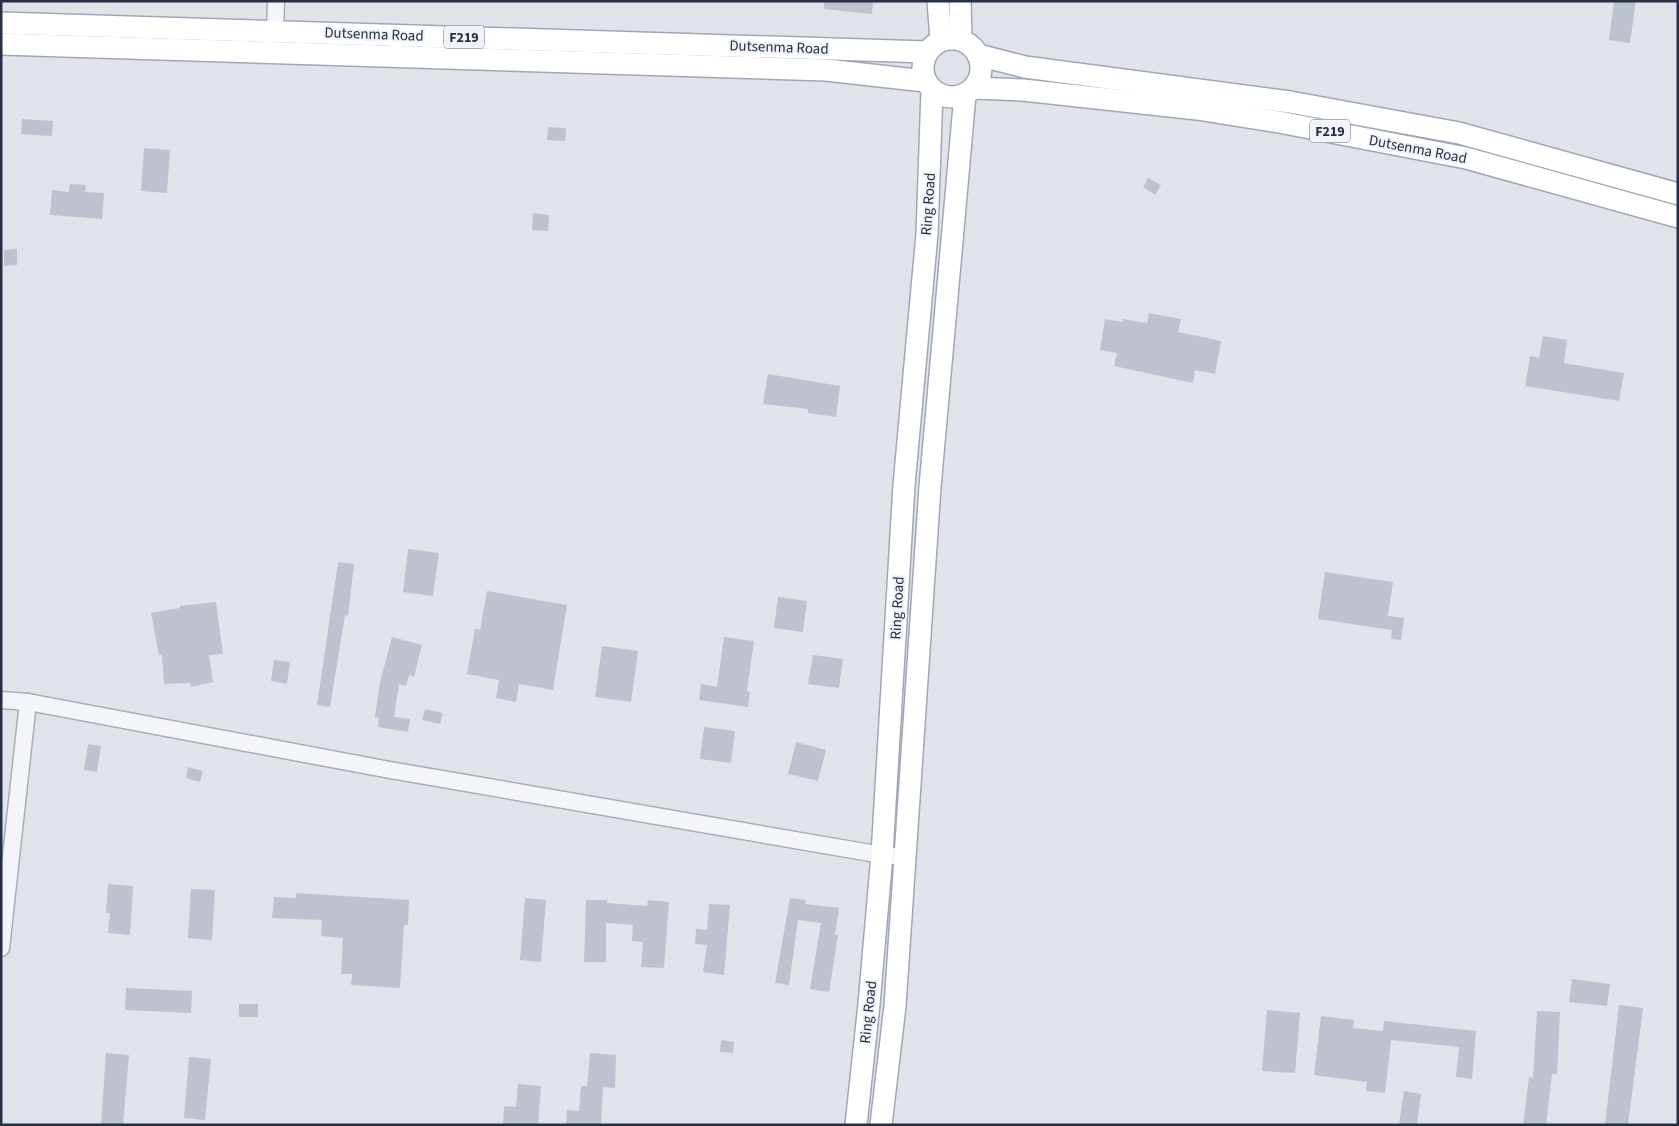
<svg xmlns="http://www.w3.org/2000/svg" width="1679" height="1126" font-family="'Source Sans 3',sans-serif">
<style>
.building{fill:#bdc2ce}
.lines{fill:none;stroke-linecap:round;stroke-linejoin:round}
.minor-casing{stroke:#a8aeb8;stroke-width:19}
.major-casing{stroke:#9fa7b7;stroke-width:24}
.minor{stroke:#f4f5f8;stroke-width:16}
.major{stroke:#fff;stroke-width:21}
.labels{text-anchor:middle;stroke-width:4.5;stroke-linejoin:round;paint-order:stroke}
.shield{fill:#f0f3f8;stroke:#636a79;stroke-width:1}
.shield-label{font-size:14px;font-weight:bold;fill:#272f43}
.street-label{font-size:15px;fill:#272f43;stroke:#f0f3f8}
</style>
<rect width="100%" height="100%" fill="#e0e4ea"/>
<g class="building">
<path d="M824 1H873L872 14 824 9Z"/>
<path d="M1614 1H1636L1630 43 1609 40Z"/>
<path d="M22 119 53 121 52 136 21 134Z"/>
<path d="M548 127 566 128 565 141 547 140Z"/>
<path d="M144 148 170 150 167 193 141 191Z"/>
<path d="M1148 178 1161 185 1155 195 1143 187Z"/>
<path d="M70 184 86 185 85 192 104 193 102 219 50 215 52 190 69 192Z"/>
<path d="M533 213 549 215 548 231 532 230Z"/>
<path d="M17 249V265L4 266V250Z"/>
<path d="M1149 313 1181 319 1178 332 1221 341 1215 374 1195 370 1193 383 1114 366 1117 353 1100 350 1105 319 1123 322V319L1147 323Z"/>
<path d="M1543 336 1567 340 1564 363 1624 373 1619 401 1525 386 1530 356 1539 358Z"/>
<path d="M768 374 840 386 836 417 808 413V409L763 404Z"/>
<path d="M408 549 439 553 433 596 403 592Z"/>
<path d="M338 562 354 564 348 616 345 615 330 707 317 705Z"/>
<path d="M1325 572 1393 582 1388 616 1404 618 1401 640 1391 639 1392 630 1318 619Z"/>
<path d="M487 591 567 605 553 690 519 684 516 702 496 698 499 680 467 674 475 629 480 630Z"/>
<path d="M778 597 807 601 803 632 774 628Z"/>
<path d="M216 602 223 654 209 655 213 682 191 687 190 683 164 684 162 655H159L151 613 180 608V606Z"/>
<path d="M392 637 422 645 414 677 409 675 406 686 399 684 394 717 410 719 408 732 378 727 379 718 375 717 380 682Z"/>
<path d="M724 637 754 641 747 691 750 692 748 707 699 700 701 684 717 687Z"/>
<path d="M602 646 638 651 631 702 595 697Z"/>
<path d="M813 655 843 659 839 688 808 684Z"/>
<path d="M274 660 290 662 287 684 271 681Z"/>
<path d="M425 709 443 713 440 724 422 720Z"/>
<path d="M704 727 735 731 731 763 700 759Z"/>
<path d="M796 742 826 750 818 781 788 774Z"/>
<path d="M88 744 101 746 97 772 84 770Z"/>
<path d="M188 767 203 771 200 782 186 778Z"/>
<path d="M108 884 133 886 130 935 108 933 110 913H106Z"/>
<path d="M191 889 215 890 212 940 188 938Z"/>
<path d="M296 893 409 900 408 925H404L400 988 351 985 352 974H341L343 938 321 936 322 920 272 918 274 897 296 898Z"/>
<path d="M525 898 546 900 541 962 520 960Z"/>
<path d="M790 898 806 900 805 904 839 908 835 935H838L829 992 810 989 821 923 798 920 789 985 775 983Z"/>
<path d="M586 900H607V903L647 906 648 900 669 902 664 968 641 967 643 942 632 941 633 925 606 923V962H584Z"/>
<path d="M709 904 730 905 724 975 703 972 707 945 695 944 696 929 707 930Z"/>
<path d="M1572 979 1610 984 1607 1006 1569 1002Z"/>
<path d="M126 988 192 991 191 1013 125 1010Z"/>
<rect x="239" y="1004" width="19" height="13"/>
<path d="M1619 1005 1643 1008 1628 1125H1605Z"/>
<path d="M1267 1010 1300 1013 1295 1073 1262 1071Z"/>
<path d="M1537 1011 1560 1012 1557 1074H1552L1546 1125H1523L1529 1077 1533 1078Z"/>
<path d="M1321 1016 1354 1020 1353 1028 1383 1031 1384 1021 1476 1031 1472 1079 1456 1077 1459 1047 1391 1040 1385 1093 1366 1091 1367 1082 1314 1075Z"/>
<path d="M721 1040 734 1042 733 1053 720 1052Z"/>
<path d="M106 1053 129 1055 123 1125 101 1124Z"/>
<path d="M590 1053 616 1055 615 1088 603 1087 601 1125H566L567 1110 579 1111 581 1086H587Z"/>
<path d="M189 1057 211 1059 205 1120 184 1118Z"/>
<path d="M518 1084 541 1086 538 1125H503L504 1106 516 1107Z"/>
<path d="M1404 1091 1421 1094 1417 1125H1399Z"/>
</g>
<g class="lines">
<defs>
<g id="minor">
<path d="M275 31 276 1"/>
<path d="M1 700 28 702 390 770 882 855 906 857"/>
<path d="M1 948 28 702"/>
</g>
<g id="major">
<path d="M938 1 941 40"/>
<path d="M960 1 961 40"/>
<path d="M1 23 927 52"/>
<circle cx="952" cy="68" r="29"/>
<path d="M1 44 826 70 925 81"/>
<path d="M978 55 1025 67 1290 102 1459 133 1678 194"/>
<path d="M974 88 1023 90 1197 109 1279 122 1466 158 1678 217"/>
<path d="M856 1125 869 1004 882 855 904 485 927 234 932 90"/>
<path d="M881 1125 895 1006 930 487 965 95"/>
</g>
</defs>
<use href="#minor" class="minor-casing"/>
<use href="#major" class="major-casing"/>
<use href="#minor" class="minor"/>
<use href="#major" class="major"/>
</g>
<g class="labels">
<g class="shield">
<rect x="444" y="25.5" width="40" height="23" rx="4"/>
<rect x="1310" y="119.5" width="40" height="23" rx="4"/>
</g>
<g class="shield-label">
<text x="464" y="42">F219</text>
<text x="1330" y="136">F219</text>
</g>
<g class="street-label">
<text transform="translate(374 34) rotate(2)" y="5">Dutsenma Road</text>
<text transform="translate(779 47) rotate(2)" y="5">Dutsenma Road</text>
<text transform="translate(1418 149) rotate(11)" y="5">Dutsenma Road</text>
<text transform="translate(928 204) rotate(-86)" y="5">Ring Road</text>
<text transform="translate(897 608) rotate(-87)" y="5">Ring Road</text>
<text transform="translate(868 1012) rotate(-84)" y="5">Ring Road</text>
</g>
</g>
<rect width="1679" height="1126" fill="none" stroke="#272f43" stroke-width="5"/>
</svg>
